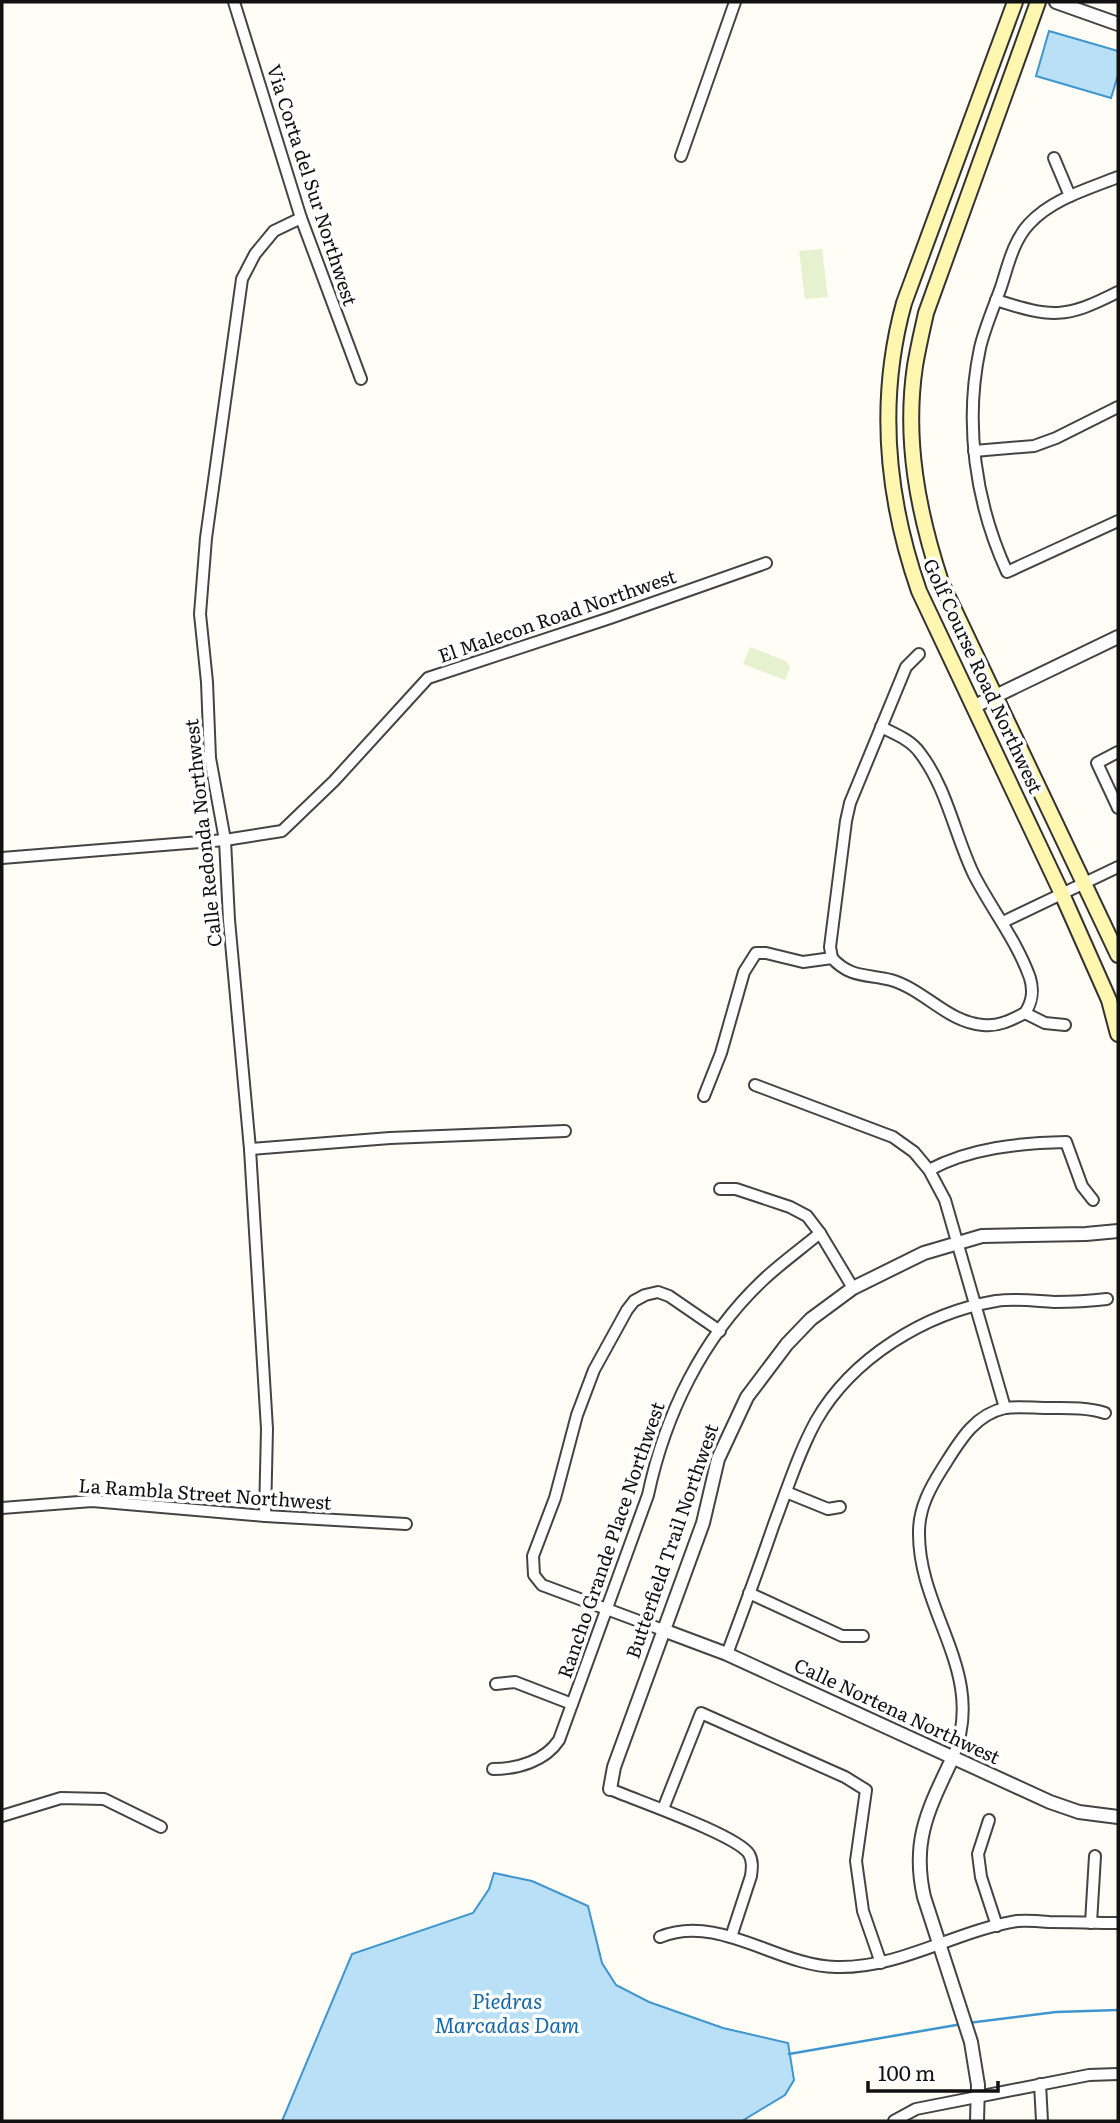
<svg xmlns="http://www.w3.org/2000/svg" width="1120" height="2123" font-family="Literata,serif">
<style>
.pitch{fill:#e6f2cf}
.water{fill:#b9e0f7;stroke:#3f96cf;stroke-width:2}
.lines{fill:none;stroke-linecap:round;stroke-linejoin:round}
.stream{stroke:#3f96cf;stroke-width:2.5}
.minor-casing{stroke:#444;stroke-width:14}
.tertiary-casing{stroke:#444;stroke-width:16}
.secondary-casing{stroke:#333;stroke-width:18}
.minor{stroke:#fff;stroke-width:10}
.tertiary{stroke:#fff;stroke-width:12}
.secondary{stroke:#fff6b0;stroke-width:14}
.labels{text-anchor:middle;stroke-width:7;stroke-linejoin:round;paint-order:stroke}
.street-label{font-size:19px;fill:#111;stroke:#fff}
.water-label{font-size:21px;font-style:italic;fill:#1768a6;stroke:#fff}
</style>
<rect width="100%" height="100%" fill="#fffdf5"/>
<g class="pitch">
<path d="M822 249 828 297 805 299 799 251Z"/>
<path d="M750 647 786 661 790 667 785 680 743 664Z"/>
</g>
<g class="water">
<path d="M1049 31 1118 51V75L1111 98 1036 76Z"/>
<path d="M494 1873 532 1881 588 1906 602 1963 616 1985 649 2002 723 2028 788 2043 794 2080 785 2095 742 2121H282L352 1954 473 1913 489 1889Z"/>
</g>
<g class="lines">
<g class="stream">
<path d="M968 2023 1056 2012 1118 2010"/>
<path d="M789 2054 962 2024"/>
</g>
<defs>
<g id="minor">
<path d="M234 2 301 218 361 379"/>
<path d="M681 156 735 2"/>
<path d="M1054 158 1070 196"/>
<path d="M1118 177C1088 189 1052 199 1029 224 1013 241 1008 266 1001 287 994 307 985 327 980 348 964 423 975 502 1007 572L1118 521"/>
<path d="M996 300C1052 318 1065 319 1118 292"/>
<path d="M974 451 1034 446 1056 438 1118 407"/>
<path d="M881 727C895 734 911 740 920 753 947 788 955 836 974 875 992 910 1017 941 1030 978 1034 992 1032 1002 1025 1013"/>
<path d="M1118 752 1097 763 1118 808"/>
<path d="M2 858 225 840 282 831 334 781 428 678 610 618 766 563"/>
<path d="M1003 922 1118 867"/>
<path d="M832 958 830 947 846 821 850 803 906 667 919 654"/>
<path d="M755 1085 893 1137 914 1152 929 1170 945 1200 1005 1408"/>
<path d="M704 1096 721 1053 744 972 756 953H766L803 962 832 958C850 978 867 974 891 980 925 990 947 1022 983 1025 998 1027 1011 1020 1025 1013L1045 1023 1065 1025"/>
<path d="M250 1149 390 1138 565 1131"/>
<path d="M929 1170C970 1148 1019 1143 1066 1142L1082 1186 1093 1200"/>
<path d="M720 1189H736L790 1207 807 1216 820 1233 853 1288"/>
<path d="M786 1492 828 1509 840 1507"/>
<path d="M2 1508 92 1501 265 1516 406 1524"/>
<path d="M265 1516 267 1429 250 1149 229 920 225 840 210 758 207 682 200 614 206 538 242 279 255 254 274 231 301 218"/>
<path d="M749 1593 842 1636H863"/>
<path d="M663 1630 542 1585 534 1575 533 1556 555 1498 577 1415 594 1370 627 1310 634 1301 645 1295 658 1292 669 1296 720 1331"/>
<path d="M727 1654C743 1611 759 1568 774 1524 787 1490 798 1454 816 1421 852 1358 925 1313 996 1301 1016 1298 1035 1301 1054 1302 1072 1302 1090 1301 1107 1299"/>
<path d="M496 1684 515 1682 572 1704"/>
<path d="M953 1757C988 1674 918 1613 919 1532 919 1508 930 1488 942 1469 958 1444 973 1415 1005 1408 1018 1406 1034 1408 1047 1408 1067 1408 1086 1407 1105 1413"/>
<path d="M493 1769C518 1769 545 1761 559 1740L648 1495C665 1415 702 1338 762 1281 781 1263 801 1249 820 1233"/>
<path d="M610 1789C635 1800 737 1835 749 1854 753 1861 752 1868 751 1876L731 1937"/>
<path d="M663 1809 701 1713 845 1777 866 1790 856 1861 863 1911 881 1963"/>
<path d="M2 1816 61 1798 104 1799 161 1827"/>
<path d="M989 1820 978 1854 981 1877 997 1926"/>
<path d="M1091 1923 1095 1856"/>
<path d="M660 1937C719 1913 777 1966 836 1967 899 1969 955 1931 1017 1921 1027 1920 1038 1921 1049 1922 1072 1922 1095 1923 1118 1923"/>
<path d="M1040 2084 1042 2121"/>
<path d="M894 2121 916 2109 1089 2075 1118 2074"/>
</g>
<g id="tertiary">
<path d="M1056 2 1118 24"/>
<path d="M975 706 1118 637"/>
<path d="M663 1630 727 1654 1050 1802 1079 1812 1118 1817"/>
<path d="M953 1757C929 1808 911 1840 924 1897L971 2042 978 2085 977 2121"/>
<path d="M610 1789 614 1767 703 1523 718 1459 747 1397 787 1344 811 1319 853 1288 924 1253 982 1236 1086 1234 1118 1231"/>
</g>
<g id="secondary">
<path d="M1015 2 904 303C877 401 886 496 919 591L1062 894 1109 1000 1118 1034"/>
<path d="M1038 2 926 313C922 331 918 348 915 366 904 440 918 512 941 582L1118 955"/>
</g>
</defs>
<use href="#minor" class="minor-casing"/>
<use href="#tertiary" class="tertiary-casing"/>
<use href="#secondary" class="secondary-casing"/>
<use href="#minor" class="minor"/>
<use href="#tertiary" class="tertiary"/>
<use href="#secondary" class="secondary"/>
</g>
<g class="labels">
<g class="street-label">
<text transform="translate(312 185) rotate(72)" y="7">Via Corta del Sur Northwest</text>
<text transform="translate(557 616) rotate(-19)" y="7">El Malecon Road Northwest</text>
<text transform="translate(983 676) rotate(65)" y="7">Golf Course Road Northwest</text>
<text transform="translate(203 833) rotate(-96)" y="7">Calle Redonda Northwest</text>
<text transform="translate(205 1494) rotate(4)" y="7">La Rambla Street Northwest</text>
<text transform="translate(611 1540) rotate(-71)" y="7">Rancho Grande Place Northwest</text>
<text transform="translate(672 1541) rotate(-71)" y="7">Butterfield Trail Northwest</text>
<text transform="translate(897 1711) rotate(25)" y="7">Calle Nortena Northwest</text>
</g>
<g class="water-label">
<text x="507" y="2009">Piedras<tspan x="507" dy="24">Marcadas Dam</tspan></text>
</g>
</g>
<rect width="1120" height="2123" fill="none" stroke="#111111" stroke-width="7"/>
<path d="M868 2081v10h130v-10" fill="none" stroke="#111111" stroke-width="3.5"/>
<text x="878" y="2081" font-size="21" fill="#111111" stroke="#ffffff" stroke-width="5" paint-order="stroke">100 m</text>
</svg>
